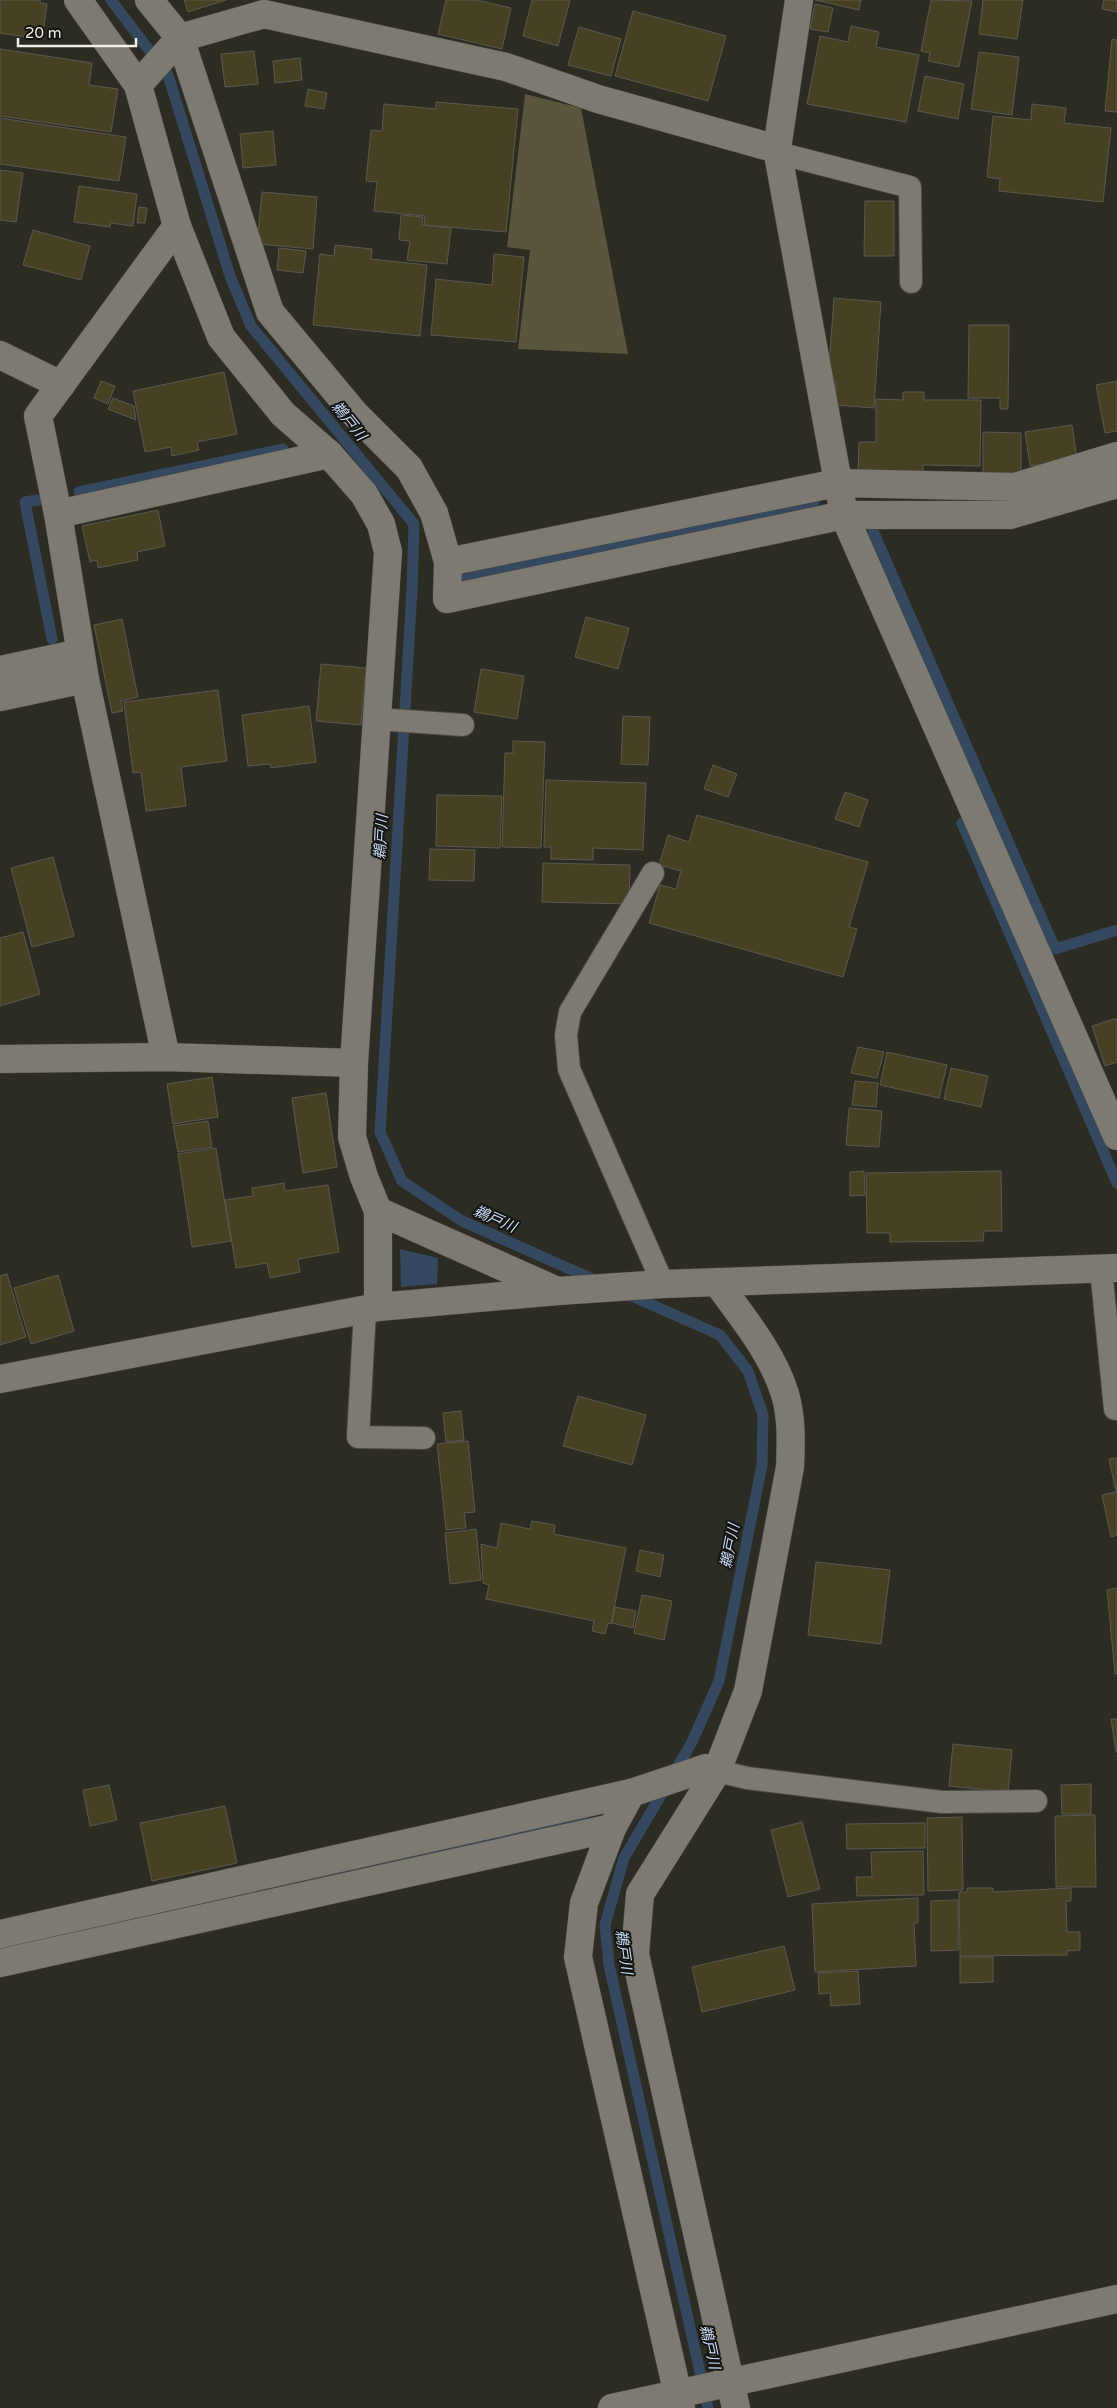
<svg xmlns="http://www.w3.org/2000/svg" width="1117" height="2408" font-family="'Varela Round','Noto Sans JP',sans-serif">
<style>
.green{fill:#5a563d}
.water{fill:#34495f}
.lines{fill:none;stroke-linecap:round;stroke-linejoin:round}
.stream{stroke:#34495f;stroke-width:11}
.building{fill:#474124;stroke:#5a584f}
.service-casing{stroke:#4a4842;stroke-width:24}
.minor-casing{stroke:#4a4842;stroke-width:29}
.service{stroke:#7c7a71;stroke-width:22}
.minor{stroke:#7c7a71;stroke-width:28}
.labels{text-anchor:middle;stroke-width:4;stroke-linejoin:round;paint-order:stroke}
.water-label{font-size:15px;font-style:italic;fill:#c6def9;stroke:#151410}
</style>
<rect width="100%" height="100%" fill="#2d2c23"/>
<path class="green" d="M525 94 581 108 628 354 518 349 530 250 507 247Z"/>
<path class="water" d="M400 1249 438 1258 437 1284 401 1287Z"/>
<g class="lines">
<g class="stream">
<path d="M111 0 168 75 230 276 251 326 414 524 412 590 380 1132 402 1181 462 1221 599 1282"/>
<path d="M79 492 283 449"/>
<path d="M38 500 25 502 52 639"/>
<path d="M873 531 1055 949 1117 930"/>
<path d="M461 580 814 502"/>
<path d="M962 823 1117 1183"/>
<path d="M625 1293 720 1335 748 1371 763 1415 762 1465 719 1681 692 1742 624 1858 605 1925 609 1965 708 2408"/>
<path d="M193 1905 584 1819"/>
</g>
</g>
<g class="building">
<path d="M0 0H40V3L47 4 42 39 0 33Z"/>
<path d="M184 0H226L188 12Z"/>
<path d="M446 0H477L511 8 502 49 438 34Z"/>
<path d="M532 0H570L558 46 523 36Z"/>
<path d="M815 0H861L859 10Z"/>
<path d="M931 0 972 1 959 67 928 61 930 53 921 51Z"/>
<path d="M983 0H1023L1017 39 979 34Z"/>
<path d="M1104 0H1117V12L1102 9Z"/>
<path d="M815 4 833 8 828 32 810 29Z"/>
<path d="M633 11 726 36 708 101 615 76Z"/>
<path d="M851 26 879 32 876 47 919 55 906 122 807 104 820 36 848 42Z"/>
<path d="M579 27 621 39 611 76 568 65Z"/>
<path d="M1112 39 1117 40V112L1105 111Z"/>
<path d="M0 49 92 63 89 85 118 89 111 132 0 116Z"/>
<path d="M254 51 258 84 225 87 221 54Z"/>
<path d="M979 52 1019 57 1012 115 971 109Z"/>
<path d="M300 58 302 80 275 83 273 61Z"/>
<path d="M925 76 964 84 958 119 918 111Z"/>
<path d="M308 89 327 93 324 109 305 106Z"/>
<path d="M436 102 518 109 506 232 424 225 425 216 374 211 377 182 366 181 371 130 382 131 384 104 436 109Z"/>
<path d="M1032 104 1066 108 1064 123 1111 128 1103 202 999 191 1000 179 987 177 993 116 1031 120Z"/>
<path d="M0 118 126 137 119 181 0 164Z"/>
<path d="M273 131 276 165 243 168 240 134Z"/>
<path d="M0 170 23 173 16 222 0 220Z"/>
<path d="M79 186 137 194 133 226 111 223 110 227 74 222Z"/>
<path d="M262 192 317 197 313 249 257 244Z"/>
<path d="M865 201H894V256H864Z"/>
<path d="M139 207 147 208 145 223H137Z"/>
<path d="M401 215 423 217 422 225 451 228 447 264 407 260 410 241 399 240Z"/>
<path d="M33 230 90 246 81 280 23 265Z"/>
<path d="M335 245 372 249 371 259 427 265 420 336 313 325 320 254 334 256Z"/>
<path d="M279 248 306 251 303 273 277 270Z"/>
<path d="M494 254 524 257 516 342 431 335 436 279 492 285Z"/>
<path d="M834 298 881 302 874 408 835 405 836 381 828 380Z"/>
<path d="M969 325H1009L1008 409H1000V398H968Z"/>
<path d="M224 372 237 434 197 442 199 450 172 456 171 447 145 452 133 391Z"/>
<path d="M101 381 115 386 108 404 94 398Z"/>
<path d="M1117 381V431L1105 433 1096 385Z"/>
<path d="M903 392H924V400H981L980 466 923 465V474L858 473 859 442H876V399L903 400Z"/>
<path d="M113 398 134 406 136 420 108 409Z"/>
<path d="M1072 425 1077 459 1030 466 1025 432Z"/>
<path d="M983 432 1021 433V476L983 475Z"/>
<path d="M158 510 165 546 137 552 138 560 98 568 97 560 90 562 82 526Z"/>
<path d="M586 617 629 628 618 669 575 657Z"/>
<path d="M122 619 138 697 121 701 123 711 112 713 94 625Z"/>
<path d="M321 664 366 668 361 725 316 721Z"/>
<path d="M481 669 524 676 517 719 474 712Z"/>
<path d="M218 690 227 761 181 767 186 806 146 811 141 772 133 773 124 702Z"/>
<path d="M309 706 316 762 271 768 270 764 248 766 242 715Z"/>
<path d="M623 716 650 717 648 765 621 764Z"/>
<path d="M513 741 545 742 541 848 502 847 505 753H513Z"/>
<path d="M713 765 737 774 728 797 704 789Z"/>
<path d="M546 780 646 783 643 850 593 848V860L551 859V847H544Z"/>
<path d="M845 792 868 800 859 827 835 819Z"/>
<path d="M437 795 502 796 500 848 436 846Z"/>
<path d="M697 815 868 862 849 927 857 929 843 977 649 923 660 885 676 889 681 871 659 865 668 835 689 842Z"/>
<path d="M430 849 475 850 474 881 429 880Z"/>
<path d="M53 857 74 936 32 947 11 868Z"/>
<path d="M543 863 630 865 629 904 542 902Z"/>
<path d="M23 932 40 994 0 1006V938Z"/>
<path d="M1117 1018V1062L1105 1066 1092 1026Z"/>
<path d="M858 1047 884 1052 877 1078 851 1073Z"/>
<path d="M887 1052 947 1065 939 1098 880 1085Z"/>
<path d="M951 1068 988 1076 981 1107 944 1099Z"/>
<path d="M212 1077 218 1117 173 1124 167 1084Z"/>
<path d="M855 1081 878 1083 876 1107 852 1105Z"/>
<path d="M326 1093 337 1167 303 1173 292 1098Z"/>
<path d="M849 1108 882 1111 879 1147 846 1145Z"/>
<path d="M208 1121 212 1147 178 1152 173 1126Z"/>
<path d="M216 1148 231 1241 192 1247 178 1154Z"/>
<path d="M864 1171 865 1195 850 1196V1172Z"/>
<path d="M1001 1171 1002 1231H984L983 1241 890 1242V1233H867L866 1173Z"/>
<path d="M284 1183 285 1191 328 1185 339 1252 298 1259 300 1272 270 1278 267 1263 236 1268 225 1200 253 1196 252 1188Z"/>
<path d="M7 1274 26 1337 0 1345V1276Z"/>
<path d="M58 1275 74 1331 31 1344 14 1288Z"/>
<path d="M578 1396 646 1415 632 1465 563 1446Z"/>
<path d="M461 1411 464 1440 446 1442 443 1413Z"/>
<path d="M468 1441 475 1512 464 1513 466 1528 446 1530 437 1444Z"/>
<path d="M1117 1458V1535L1111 1537 1102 1495 1116 1492 1109 1459Z"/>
<path d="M532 1521 555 1525 554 1534 626 1548 611 1624 608 1623 605 1634 592 1631 594 1621 486 1599 489 1585 483 1583 481 1544 497 1548 501 1523 530 1529Z"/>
<path d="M476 1529 481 1580 450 1584 445 1533Z"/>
<path d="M640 1550 664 1555 660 1577 636 1571Z"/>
<path d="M816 1562 890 1570 881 1644 808 1635Z"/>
<path d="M1117 1588V1674H1115L1107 1590Z"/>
<path d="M642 1595 672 1601 664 1640 634 1633Z"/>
<path d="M615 1607 636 1611 633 1628 612 1623Z"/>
<path d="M1111 1719H1117V1752H1116Z"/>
<path d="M953 1744 1012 1750 1008 1792 949 1786Z"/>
<path d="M1091 1784V1814H1062L1061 1785Z"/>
<path d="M109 1785 117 1820 90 1826 83 1790Z"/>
<path d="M225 1806 237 1863 152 1881 140 1823Z"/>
<path d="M1095 1815 1096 1887H1056L1055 1816Z"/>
<path d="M962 1817 963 1890 928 1891 927 1818Z"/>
<path d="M802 1822 820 1889 788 1897 771 1830Z"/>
<path d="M925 1823V1848L847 1849 846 1824Z"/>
<path d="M923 1851 924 1895 857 1896 856 1877H872L871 1852Z"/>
<path d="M967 1888H993V1892L1071 1888V1901H1066L1067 1932H1080V1950L1067 1951V1955L960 1956 959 1892H967Z"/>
<path d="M918 1898V1923H914L916 1966 815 1972 812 1904Z"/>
<path d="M958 1900V1950L931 1951V1901Z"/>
<path d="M784 1946 795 1990 702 2012 692 1967Z"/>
<path d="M960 1957H993V1982L960 1983Z"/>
<path d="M858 1971 860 2004 831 2006 830 1993 819 1994 818 1973Z"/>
</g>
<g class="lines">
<defs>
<g id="service">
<path d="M778 153 910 187 911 282"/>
<path d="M377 719 463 725"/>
<path d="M653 873 570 1012 566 1035 569 1069 663 1284"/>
<path d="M1101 1269 1115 1409"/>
<path d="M365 1310 358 1437 424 1438"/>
<path d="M717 1771 747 1778 942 1802 1036 1801"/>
</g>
<g id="minor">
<path d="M78 0 138 85 177 226 221 337 283 414 329 454 364 494 381 524 388 552 354 1063 352 1137 364 1177 378 1211V1307"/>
<path d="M149 0 180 38 270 312 355 414 409 468 434 513 448 562 447 599 844 515H1010L1117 484"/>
<path d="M799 0 777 149 844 515 1117 1136"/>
<path d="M138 85 180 38 264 14 506 67 598 99 777 149"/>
<path d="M0 355 61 385"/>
<path d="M58 514 329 454"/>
<path d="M448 562 837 483 1015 487 1117 456"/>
<path d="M0 670 80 653"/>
<path d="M0 697 85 679"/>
<path d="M166 1057 85 679 58 514 38 416 177 226"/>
<path d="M0 1059 166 1057 354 1063"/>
<path d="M378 1211 555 1290"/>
<path d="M717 1282C742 1317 772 1352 785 1394 792 1418 791 1443 790 1467L748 1691 717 1771 640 1894 635 1954 736 2408"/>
<path d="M0 1379 378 1307 558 1291 663 1284 1117 1268"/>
<path d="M631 1793 612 1828 584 1903 578 1957 681 2408"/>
<path d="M0 1934 631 1793 706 1768 717 1771"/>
<path d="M0 1963 612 1828"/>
<path d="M612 2408 1117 2299"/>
</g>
</defs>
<use href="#service" class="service-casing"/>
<use href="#minor" class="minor-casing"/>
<use href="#service" class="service"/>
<use href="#minor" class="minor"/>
</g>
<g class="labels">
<g class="water-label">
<text transform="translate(349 421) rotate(51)" y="5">鵜戸川</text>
<text transform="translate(381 837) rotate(-87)" y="5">鵜戸川</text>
<text transform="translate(495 1219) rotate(24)" y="5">鵜戸川</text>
<text transform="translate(730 1546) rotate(-79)" y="5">鵜戸川</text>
<text transform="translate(624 1952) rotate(82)" y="5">鵜戸川</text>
<text transform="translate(710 2347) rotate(77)" y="5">鵜戸川</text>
</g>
</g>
<path d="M18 38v8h118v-8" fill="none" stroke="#efeee9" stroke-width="2.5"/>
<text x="25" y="38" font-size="15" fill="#efeee9" stroke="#151410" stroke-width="4" paint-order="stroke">20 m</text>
</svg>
